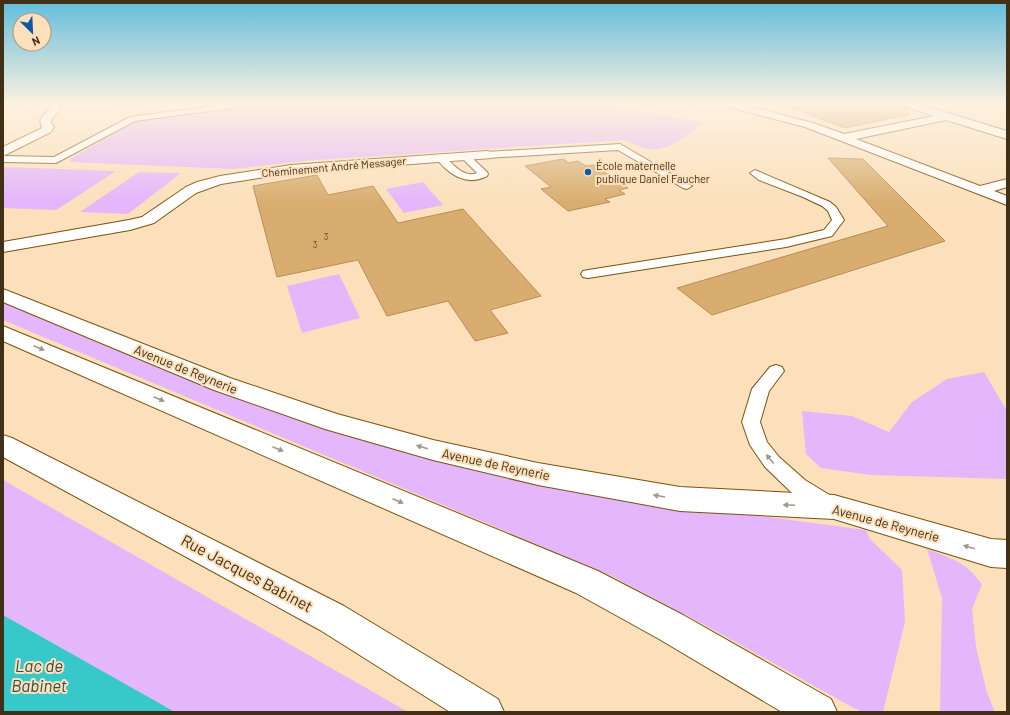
<svg xmlns="http://www.w3.org/2000/svg" width="1010" height="715" font-family="Barlow,sans-serif">
<style>
.green{fill:#e4b6fb}
.water{fill:#37c9c9}
.building{fill:#d9ad6f;stroke:#b88d50}
.lines{fill:none;stroke-linecap:round;stroke-linejoin:round}
.service-casing{stroke:#7a520d;stroke-width:2}
.minor-casing{stroke:#7a520d;stroke-width:2}
.tertiary-casing{stroke:#7a520d;stroke-width:2}
.service{fill:#fff;fill-rule:evenodd}
.minor{fill:#fff;fill-rule:evenodd}
.tertiary{fill:#fff;fill-rule:evenodd}
.oneway{fill:#a0988a}
.poi-dot{fill:#0b58a7;stroke:#fbe0bb;stroke-width:1.5}
.labels{text-anchor:middle;stroke-width:4;stroke-linejoin:round;paint-order:stroke}
.far-number-label{font-size:9px;fill:#684f2c}
.far-poi-label{font-size:11px;fill:#423016;stroke:#fbe0bb;text-anchor:start}
.far-street-label{font-size:11px;fill:#423016;stroke:#fbe0bb}
.street-label{font-size:13px;fill:#423016;stroke:#fbe0bb}
.near-street-label{font-size:16px;fill:#423016;stroke:#fbe0bb}
.near-water-label{font-size:17px;font-style:italic;fill:#304e4e;stroke:#fbe0bb}
</style>
<rect width="100%" height="100%" fill="#fbe0bb"/>
<g class="green">
<path d="M272 103H616L629 109 703 123C687 135 670 152 648 149 640 147 632 143 624 140L315 160 232 169 70 162V159L133 123 147 119Z"/>
<path d="M3 167 116 171 56 210 3 208Z"/>
<path d="M139 172 181 173 128 214 80 212Z"/>
<path d="M423 182 443 205 404 213 386 189Z"/>
<path d="M339 274 360 318 302 333 287 286Z"/>
<path d="M3 301 265 404 707 509 866 530 870 539 902 570 905 622 883 712H862L852 707 712 629 612 576 3 320Z"/>
<path d="M984 372 1007 411V479L871 475 821 468 806 454 802 411 852 416 889 432 912 402 947 379Z"/>
<path d="M3 480 408 712H175L3 615Z"/>
<path d="M927 549C953 559 964 561 982 584L972 609 976 647 987 693 995 712H940L942 598Z"/>
</g>
<path class="water" d="M3 615 175 712H3Z"/>
<g class="building">
<path d="M786 103H898L900 106 908 109V115L845 128 786 106Z"/>
<path d="M828 158 863 159 945 241 712 315 677 288 888 226Z"/>
<path d="M563 159 569 163 578 161 586 166 594 165 628 188 619 190 625 194 605 199 610 202 568 211 541 189 551 187 525 166Z"/>
<path d="M317 175 328 195 373 186 398 223 463 209 541 296 490 310 508 333 475 341 448 301 387 316 358 260 277 277 253 186Z"/>
</g>
<g class="lines">
<defs>
<g id="service">
<path d="M235 103H256L252 105 135 121 56 163 3 162V156L54 157 130 117Z"/>
<path d="M620 144 692 186 687 189 683 188 618 150 487 158 482 155 487 152Z"/>
<path d="M465 153 468 154 487 172 488 174 487 176C466 187 448 174 435 157L440 154 443 155C452 163 464 179 477 173L460 156Z"/>
<path d="M755 170 830 202 836 207 844 220 832 236 786 247 588 278 583 277 581 274 583 271 588 270 786 239 824 230 832 220 828 211 822 206 803 197 759 180 750 173Z"/>
<path d="M776 365 782 367 784 371 769 391 760 422 767 442 779 457 805 480 836 499 839 505 836 511 829 514 822 511 791 492 765 467 750 445 742 422 752 389 770 367Z"/>
</g>
<g id="minor">
<path d="M41 103H55L62 108 52 119 51 123 54 127 51 132 3 156V147L42 128 40 120 44 114 50 109Z"/>
<path d="M720 103H737L813 123 844 134 934 116 900 105 899 103H915L1007 131V139L946 120 856 139 980 186 1007 179V187L994 191 1007 196V205L805 127 721 105Z"/>
<path d="M487 151 492 152 493 155 492 158 291 173 221 184 196 193 154 223 130 230 3 252V242L129 220 142 217 186 187 197 182 220 176 291 165Z"/>
<path d="M3 435 12 438 344 606 498 699 504 712H450L320 630 3 457Z"/>
</g>
<g id="tertiary">
<path d="M3 289 230 378 337 414 433 440 538 463 680 487 834 495 991 539 1007 540V568L991 567 834 519 680 511 538 485 433 460 325 429 214 390 3 302Z"/>
<path d="M3 326 598 571 683 615 831 699 837 712H782L659 639 576 593 3 341Z"/>
</g>
</defs>
<use href="#service" class="service-casing"/>
<use href="#minor" class="minor-casing"/>
<use href="#tertiary" class="tertiary-casing"/>
<use href="#service" class="service"/>
<use href="#minor" class="minor"/>
<use href="#tertiary" class="tertiary"/>
</g>
<defs><path id="oneway-solid" d="M-6-.8H1V-3.2L6.5 0L1 3.2V.8H-6Z"/></defs>
<g class="oneway">
<use href="#oneway-solid" transform="translate(39 348) rotate(23)"/>
<use href="#oneway-solid" transform="translate(159 399) rotate(23)"/>
<use href="#oneway-solid" transform="translate(422 447) rotate(-164)"/>
<use href="#oneway-solid" transform="translate(278 449) rotate(23)"/>
<use href="#oneway-solid" transform="translate(770 459) rotate(-130)"/>
<use href="#oneway-solid" transform="translate(659 496) rotate(-170)"/>
<use href="#oneway-solid" transform="translate(398 501) rotate(23)"/>
<use href="#oneway-solid" transform="translate(789 505) rotate(-177)"/>
<use href="#oneway-solid" transform="translate(969 547) rotate(-164)"/>
</g>
<linearGradient id="sky" x2="0" y2="1"><stop stop-color="#61bcdc"/><stop offset="0.51" stop-color="#fdf1e0"/><stop offset="1" stop-color="#fdf1e0" stop-opacity="0"/></linearGradient>
<rect width="1010" height="203" fill="url(#sky)"/>
<circle class="poi-dot" cx="588" cy="172" r="4"/>
<g class="labels">
<g class="far-number-label">
<text x="326" y="240">3</text>
<text x="315" y="248">3</text>
</g>
<g class="far-poi-label">
<text x="596" y="170">École maternelle<tspan x="596" dy="13">publique Daniel Faucher</tspan></text>
</g>
<g class="far-street-label">
<text transform="translate(334 167) rotate(-5)" y="4">Cheminement André Messager</text>
</g>
<g class="street-label">
<text transform="translate(186 369) rotate(22)" y="5">Avenue de Reynerie</text>
<text transform="translate(496 464) rotate(12)" y="5">Avenue de Reynerie</text>
<text transform="translate(886 523) rotate(15)" y="5">Avenue de Reynerie</text>
</g>
<g class="near-street-label">
<text transform="translate(247 573) rotate(28)" y="6">Rue Jacques Babinet</text>
</g>
<g class="near-water-label">
<text x="39" y="672">Lac de<tspan x="39" dy="20">Babinet</tspan></text>
</g>
</g>
<rect width="1010" height="715" fill="none" stroke="#423016" stroke-width="8"/>
<g transform="translate(32 32) rotate(156)"><circle r="19" fill="#fbe0bb" stroke="#b19a79"/>
<path d="M0-3L7 15L0 10L-7 15Z" fill="#0b58a7"/>
<text y="-6" font-size="11" font-weight="bold" text-anchor="middle" fill="#423016">N</text>
</g>
</svg>
